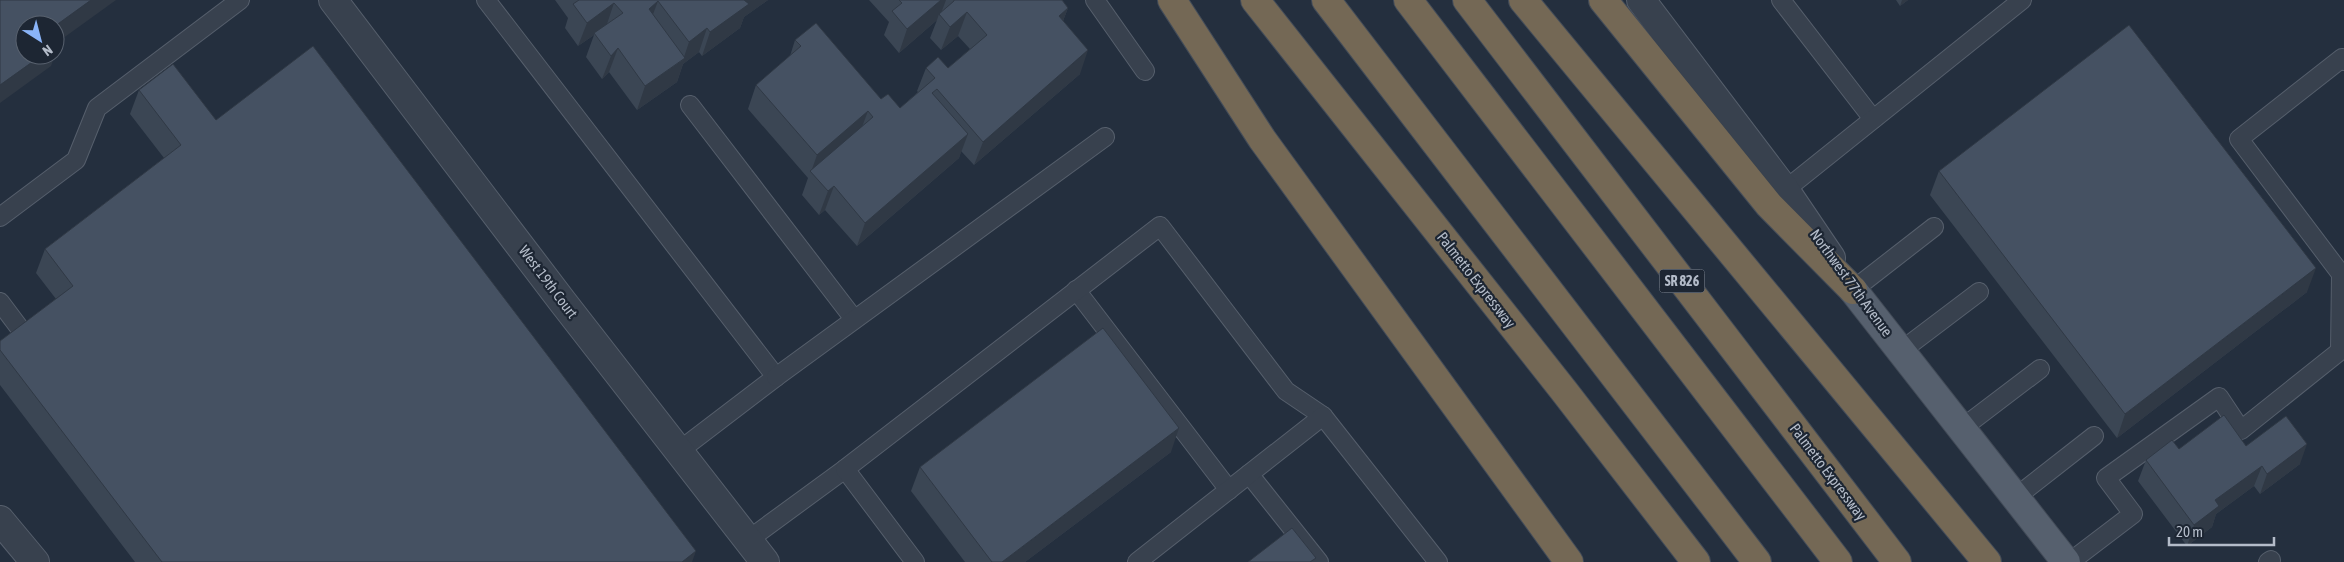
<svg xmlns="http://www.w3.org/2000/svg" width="2344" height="562" font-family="'Asap Condensed',sans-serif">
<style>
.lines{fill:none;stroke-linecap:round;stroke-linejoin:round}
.service-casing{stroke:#565f6c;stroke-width:20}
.minor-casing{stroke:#565f6c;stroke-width:30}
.tertiary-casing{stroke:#565f6c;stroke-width:30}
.primary-casing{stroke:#414a57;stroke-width:30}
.motorway-casing{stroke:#434c59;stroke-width:30}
.service{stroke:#38414e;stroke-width:18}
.minor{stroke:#38414e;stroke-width:28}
.tertiary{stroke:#38414e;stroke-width:28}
.primary{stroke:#56606e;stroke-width:28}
.motorway{stroke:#746855;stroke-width:28}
.wall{fill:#3b4654}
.shaded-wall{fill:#303945}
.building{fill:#455162;stroke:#303945}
.labels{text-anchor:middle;stroke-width:4.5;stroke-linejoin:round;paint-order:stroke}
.shield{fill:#1d2633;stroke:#878f9c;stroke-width:1}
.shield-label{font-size:14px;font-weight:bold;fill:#b4bcc9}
.street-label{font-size:15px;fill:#b4bcc9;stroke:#1d2633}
</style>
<rect width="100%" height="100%" fill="#242f3e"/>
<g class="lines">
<defs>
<g id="service">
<path d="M486 0 776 377 679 451"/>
<path d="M1095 0 1145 71"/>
<path d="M1781 0 1873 119"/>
<path d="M690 105 854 319"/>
<path d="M1785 190 2022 0"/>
<path d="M0 217 76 160 97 108 240 0"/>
<path d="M1076 290 1229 490"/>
<path d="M1853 290 1934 227"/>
<path d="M0 302 18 326"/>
<path d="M1901 351 1979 292"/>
<path d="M776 377 1105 137"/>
<path d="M1961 429 2040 369"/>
<path d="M1249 474 1319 562"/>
<path d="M2016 497 2094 436"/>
<path d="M748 540 845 469"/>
<path d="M915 562 845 469 1160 226 1286 391 1323 416"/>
<path d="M1137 562 1323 416 1438 562"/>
<path d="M2070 562 2133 514 2106 478 2219 397 2241 430 2340 351 2341 274 2239 139 2342 58 2344 61"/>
<path d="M2268 562 2271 560"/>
</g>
<path id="minor" d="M333 0 562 301 765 562"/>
<g id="tertiary">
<path d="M1641 0 1785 190 1831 258"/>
<path d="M0 520 35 562"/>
</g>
<path id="primary" d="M1853 290 2066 562"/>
<g id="motorway">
<path d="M1172 0 1262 139 1569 562"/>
<path d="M1255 0 1564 391 1696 562"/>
<path d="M1326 0 1757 562"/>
<path d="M1408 0 1838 562"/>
<path d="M1467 0 1897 562"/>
<path d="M1523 0 1987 562"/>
<path d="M1603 0 1769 205 1853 290"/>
</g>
</defs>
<use href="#service" class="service-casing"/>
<use href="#minor" class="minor-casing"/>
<use href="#tertiary" class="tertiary-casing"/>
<use href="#primary" class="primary-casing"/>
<use href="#motorway" class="motorway-casing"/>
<use href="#service" class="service"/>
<use href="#minor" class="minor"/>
<use href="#tertiary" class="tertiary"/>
<use href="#primary" class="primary"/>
<use href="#motorway" class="motorway"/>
</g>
<g class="wall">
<path d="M555 0H768L744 17 740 28 702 56 699 52 683 64 677 82 637 110 609 72 602 79 586 57 594 35 578 46 565 28 568 18Z"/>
<path d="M869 0H1062L1068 8 1063 21 1080 74 974 165 961 151 959 158 857 246 825 210 819 215 802 195 808 178 748 109 756 85 790 56 795 40 881 99 900 108 918 92 917 91 926 68H948L970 49 958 36 941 50 930 38 937 20 899 53 884 35 889 22Z"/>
<path d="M1896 0H1908L1900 6Z"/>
<path d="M139 90 216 120 692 562H135L0 385V341L56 299 36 273 45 249 164 158 130 114Z"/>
<path d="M1939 171 2307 292 2117 438 1930 195Z"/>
<path d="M2246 446 2300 464 2260 494 2254 486 2216 514 2212 527 2187 546 2138 481 2146 460 2179 449Z"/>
<path d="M1171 452 1025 562H965L911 491 920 467Z"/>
</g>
<g class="shaded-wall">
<path d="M91 0H116L55 44V26Z"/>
<path d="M743 0H768L744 17 740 28 702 56 710 32Z"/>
<path d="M941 0H946L940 16 939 14 937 20 899 53 907 29Z"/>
<path d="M1902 0H1908L1900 6Z"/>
<path d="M658 1 649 25V9Z"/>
<path d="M614 3 606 27 594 33V35L578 46 587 23Z"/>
<path d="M1068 8 1059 31V16Z"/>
<path d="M967 12 958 36 941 50 950 27Z"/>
<path d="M707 28 699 52 683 64 677 82 637 110 645 86 683 60 689 42Z"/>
<path d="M59 42 55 54V45Z"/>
<path d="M618 48 609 72 602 79 611 56Z"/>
<path d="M1088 50 1080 74 974 165 983 142Z"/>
<path d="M42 55H55L51 66 0 103V85Z"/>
<path d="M868 111 859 135 811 172 817 155Z"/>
<path d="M968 134 959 158 857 246 865 223Z"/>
<path d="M834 186 825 210 819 215 828 191Z"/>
<path d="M2316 268 2307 292 2117 438 2125 414Z"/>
<path d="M1179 428 1171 452 1025 562H1002Z"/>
<path d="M2307 444 2300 464 2260 494 2267 474Z"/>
<path d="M2262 466 2254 486 2216 514 2212 527 2187 546 2194 525 2215 500Z"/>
<path d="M696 551 692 562H682Z"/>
</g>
<g class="building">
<path d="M0 0H91L55 26V25H25V55H42L0 85Z"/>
<path d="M579 0H744L749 4 710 32 707 28 689 42 658 1 649 9 685 58 645 86 618 48 611 56 594 33 623 13 614 3 587 23 573 4Z"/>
<path d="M899 0H941L907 29 892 11 902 3Z"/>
<path d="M954 0H1062L1068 8 1059 16 1088 50 983 142 937 89 932 93 968 134 865 223 834 186 828 191 810 171 873 117 868 111 817 155 756 85 801 46 795 40 816 23 881 99 888 94 900 108 935 78 926 68 938 57 948 68 987 35 967 12 950 27 939 14 954 1Z"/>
<path d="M2129 25 2316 268 2125 414 1939 171Z"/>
<path d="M55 36 59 42 55 45Z"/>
<path d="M313 46 696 551 682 562H162L0 350V341L73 286 45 249 181 145 139 90 173 64 216 120Z"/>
<path d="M1103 328 1179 428 1002 562H992L920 467Z"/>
<path d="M2224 415 2246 446 2286 416 2307 444 2267 474 2262 466 2215 500 2219 506 2194 525 2146 460 2172 440 2179 449Z"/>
<path d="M1292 528 1316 558 1310 562H1248Z"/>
</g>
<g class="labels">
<rect class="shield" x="1659.5" y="269.5" width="45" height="23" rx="4"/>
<g class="shield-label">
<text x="1682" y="286">SR 826</text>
</g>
<g class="street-label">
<text transform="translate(1476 280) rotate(52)" y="5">Palmetto Expressway</text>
<text transform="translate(548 282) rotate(53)" y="5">West 19th Court</text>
<text transform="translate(1851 283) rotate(54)" y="5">Northwest 77th Avenue</text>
<text transform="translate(1828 472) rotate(53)" y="5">Palmetto Expressway</text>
</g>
</g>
<g transform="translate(40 40) rotate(144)"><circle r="24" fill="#1d2633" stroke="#59626f"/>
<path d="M0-4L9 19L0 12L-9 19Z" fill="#8ab4f8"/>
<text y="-8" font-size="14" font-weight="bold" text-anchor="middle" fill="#b4bcc9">N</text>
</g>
<path d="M2169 537v8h105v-8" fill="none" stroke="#b4bcc9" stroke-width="2.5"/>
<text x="2176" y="537" font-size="15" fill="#b4bcc9" stroke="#1d2633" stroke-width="4" paint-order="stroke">20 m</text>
</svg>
